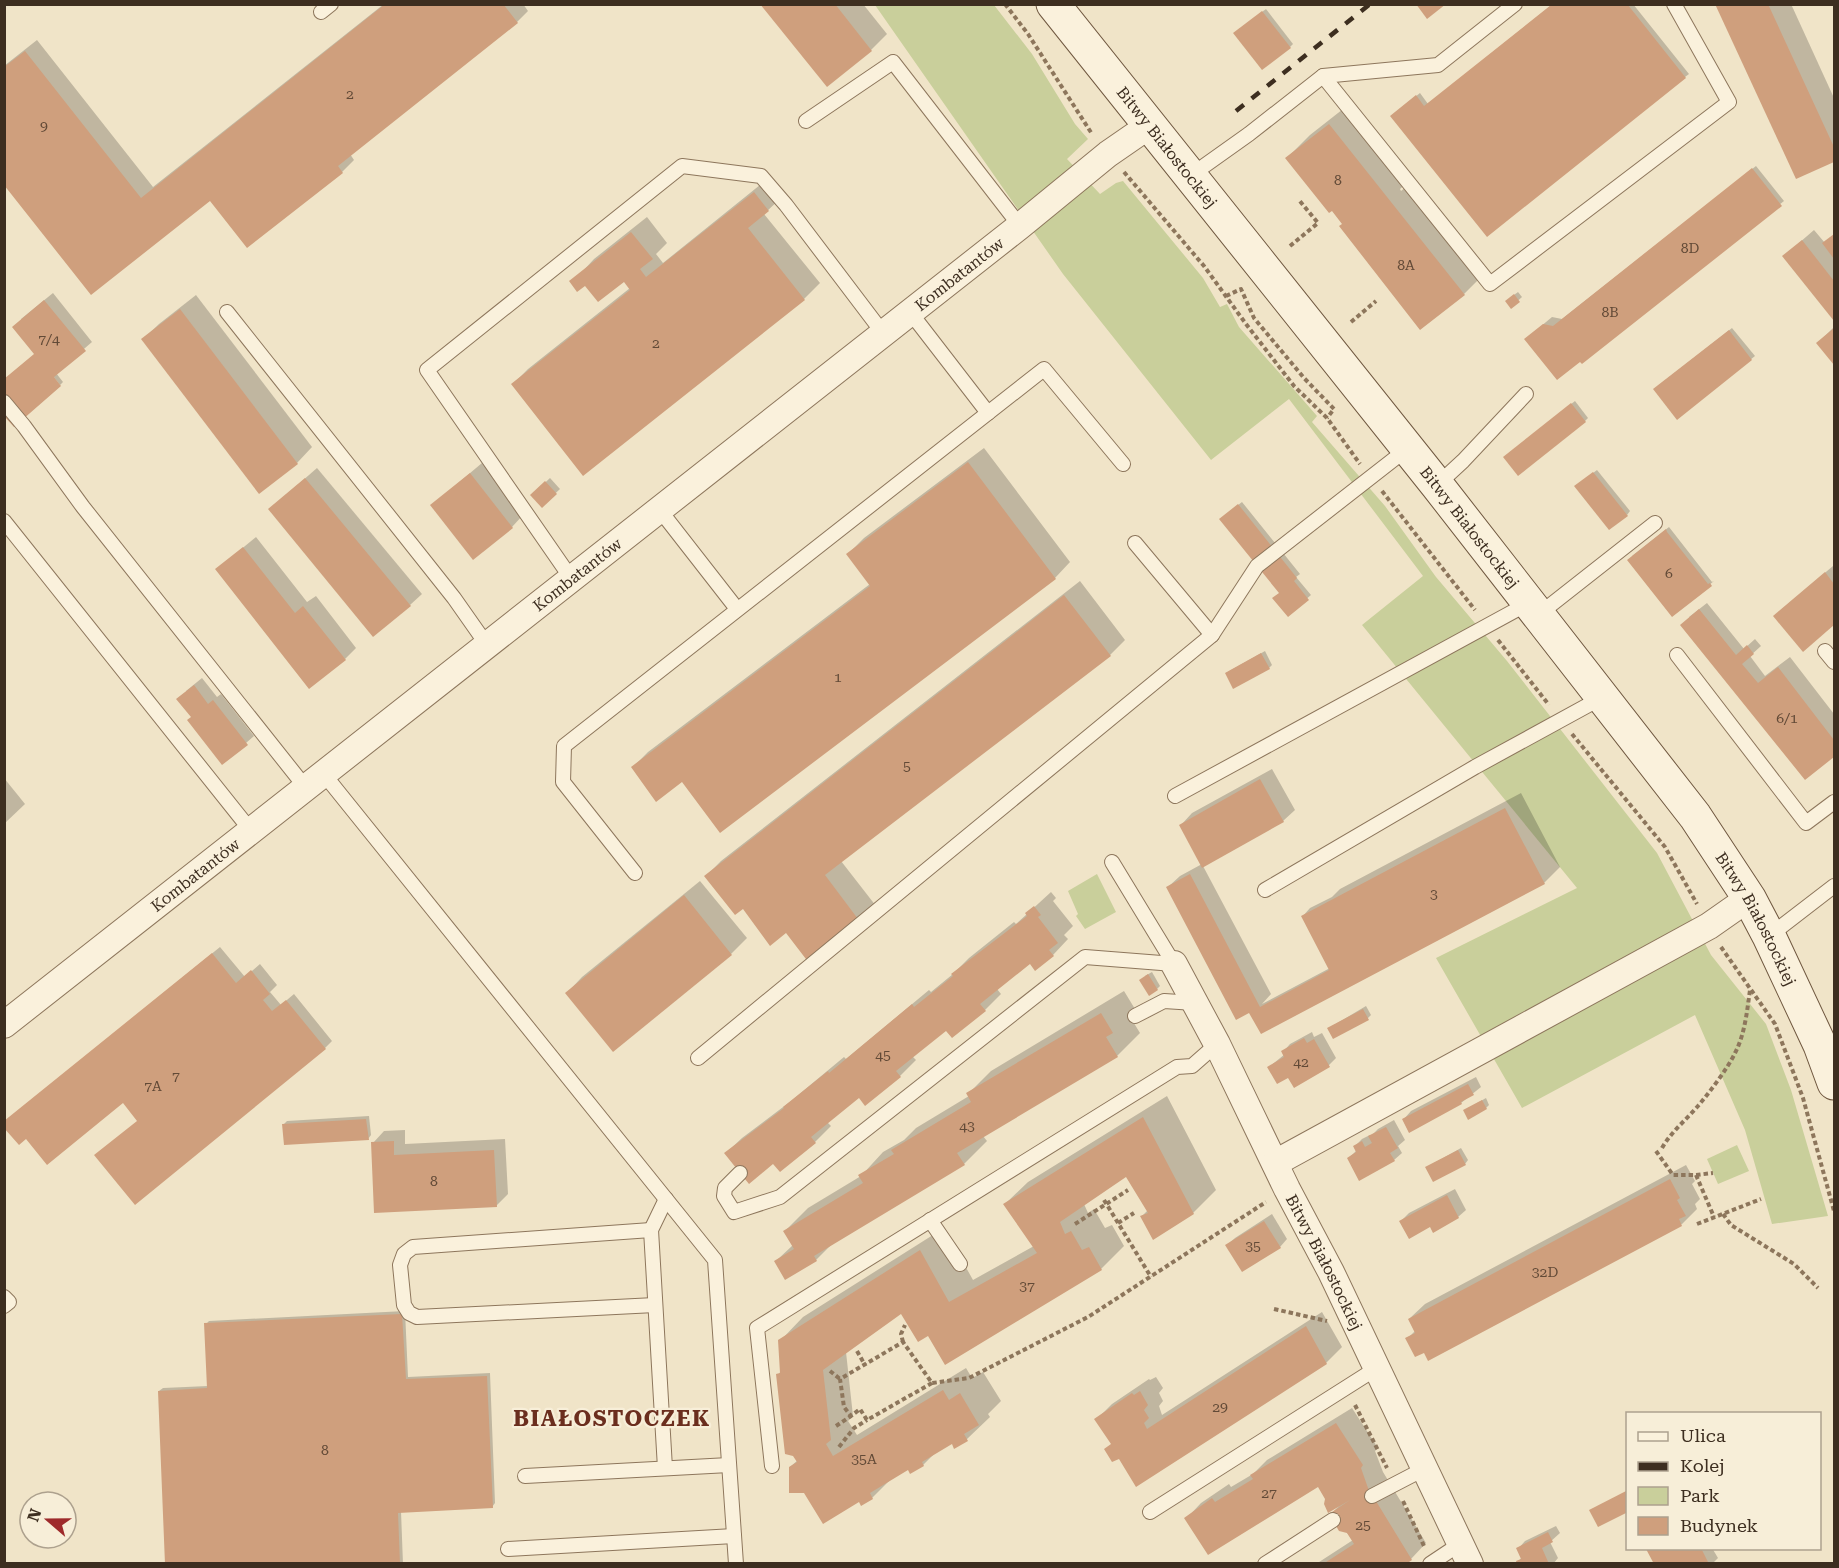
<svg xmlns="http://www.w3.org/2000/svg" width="1839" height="1568" font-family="'Roboto Serif',serif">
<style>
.green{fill:#c9cf9b}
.shadow{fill:#0003}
.building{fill:#cf9f7d}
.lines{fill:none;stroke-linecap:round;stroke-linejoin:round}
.lane-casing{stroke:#8d765c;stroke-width:16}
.street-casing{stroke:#8d765c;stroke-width:28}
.secondary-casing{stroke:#6f573f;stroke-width:35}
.path{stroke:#8d765c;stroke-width:4;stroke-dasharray:4.5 3;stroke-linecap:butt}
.lane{stroke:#faf1dc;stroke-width:14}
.street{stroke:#faf1dc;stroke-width:26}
.secondary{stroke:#faf1dc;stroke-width:33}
.rail{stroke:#3d2e20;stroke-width:4.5;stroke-dasharray:10 10;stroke-linecap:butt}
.labels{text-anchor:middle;stroke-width:4.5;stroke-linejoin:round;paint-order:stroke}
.number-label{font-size:14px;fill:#624a37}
.street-label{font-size:16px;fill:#3d2e20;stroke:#f7eed8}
.district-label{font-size:22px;font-weight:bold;letter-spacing:1.5px;fill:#6b2e1e;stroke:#f7eed8}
</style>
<rect width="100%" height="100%" fill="#f0e4c8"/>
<g class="green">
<path d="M875 5H994L1032 54 1075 124 1088 139 1067 159 1100 194 1116 183 1123 181 1203 278 1220 307 1227 304 1239 327 1317 416 1312 422 1385 506 1436 577 1507 661 1657 853 1711 955 1766 1024 1791 1090 1828 1216 1772 1224 1745 1130 1695 1015 1522 1108 1436 958 1577 888 1362 625 1423 576 1289 399 1211 460 1063 274Z"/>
<path d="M1097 874 1116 912 1085 929 1076 916 1078 914 1068 891Z"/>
<path d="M1737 1145 1749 1171 1718 1184 1707 1159Z"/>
</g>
<g class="shadow">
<path d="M384 4H523L528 11 517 22 350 154 354 160 342 172 247 246 210 199 91 293 4 183V66L37 40 153 187Z"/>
<path d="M762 4H863L887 34 871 50 827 85Z"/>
<path d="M1553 4H1633L1689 74 1685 77 1395 113 1420 93 1428 104Z"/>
<path d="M1716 4H1791L1834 98V160L1797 177Z"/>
<path d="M1266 9 1293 44 1290 47 1238 30Z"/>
<path d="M1352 102 1412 178 1400 189 1401 191 1407 186 1479 279 1464 294 1343 223 1287 158 1310 135Z"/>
<path d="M1756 166 1784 201 1580 360 1534 332 1552 317 1562 319Z"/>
<path d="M770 177 784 195 764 214 820 283 804 299 583 474 513 384 528 369 630 288 624 280 582 272 594 259 647 217 667 243 656 254 663 263Z"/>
<path d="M1814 230 1825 243 1834 235V318L1784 256Z"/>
<path d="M1518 292 1522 297 1511 307 1510 298Z"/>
<path d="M53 293 92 342 56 373 63 382 60 385 36 354 21 319Z"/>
<path d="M196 295 312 447 297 463 143 339 159 324Z"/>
<path d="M1834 327V363L1818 343Z"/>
<path d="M1732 328 1755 356 1677 418 1658 386Z"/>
<path d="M1575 401 1588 418 1585 421 1508 454Z"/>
<path d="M984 448 1070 562 1055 578 682 780 633 767 648 752 870 584 848 554 864 538Z"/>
<path d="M482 463 523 515 512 527 432 505Z"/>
<path d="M317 468 422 594 410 605 270 509Z"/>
<path d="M1597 470 1630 511 1627 515 1580 483Z"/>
<path d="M550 478 560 489 542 506 532 495Z"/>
<path d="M1242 502 1300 574 1296 577 1311 595 1288 615 1280 593 1224 516Z"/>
<path d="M1669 527 1712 582 1714 581 1673 614 1632 556Z"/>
<path d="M256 537 307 602 316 596 356 648 345 659 217 569Z"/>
<path d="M1833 566 1834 623 1803 650 1782 609Z"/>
<path d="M1080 581 1125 640 1110 655 841 861 876 906 860 922 786 931 743 907 706 876 721 861Z"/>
<path d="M1707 603 1744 649 1755 639 1761 646 1750 656 1765 676 1790 657 1834 714V755L1806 778 1689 617Z"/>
<path d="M1265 651 1272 665 1269 668 1226 673Z"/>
<path d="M202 678 217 697 221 694 254 736 223 763 193 717 186 691Z"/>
<path d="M1272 769 1295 810 1283 821 1203 866 1271 994 1262 1004 1330 968 1303 916 1310 908 1332 897 1340 889 1521 793 1560 867 1544 883 1251 1013 1168 887 1180 876 1202 864 1181 825 1192 813Z"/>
<path d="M4 778 25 804 4 824Z"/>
<path d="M700 881 747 938 731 954 613 1050 567 993 582 977Z"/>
<path d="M1051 892 1056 898 1053 901 1073 926 1064 935 1068 939 1053 955 1030 962 997 989 1001 994 985 1010 952 1036 946 1028 912 1056 916 1060 900 1076 865 1103 859 1096 827 1122 831 1126 815 1142 774 1162 726 1153 742 1138 791 1101 844 1057 846 1059 929 990 931 992 953 974 969 958 1014 922 1016 924 1027 914Z"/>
<path d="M220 947 245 977 260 964 277 985 270 992 281 1005 294 994 332 1041 325 1048 138 1120 123 1101 11 1117Z"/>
<path d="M1152 972 1160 986 1157 989 1145 976Z"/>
<path d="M1124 991 1135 1009 1129 1015 1140 1033 1117 1056 983 1136 987 1141 964 1164 835 1241 816 1260 776 1261 793 1245 785 1231 808 1208 861 1176 883 1152 904 1140 916 1128 969 1096 968 1094 991 1071Z"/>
<path d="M1366 1006 1371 1015 1368 1018 1329 1028Z"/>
<path d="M1312 1032 1314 1037 1322 1033 1336 1058 1329 1065 1288 1075 1269 1067 1285 1054 1283 1052 1290 1044Z"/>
<path d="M1476 1077 1481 1087 1461 1103 1404 1119 1411 1111Z"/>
<path d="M1167 1096 1216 1190 1193 1213 1154 1237 1142 1216 1148 1210 1127 1175 1084 1204 1088 1213 1094 1209 1105 1228 1112 1225 1124 1246 1101 1269 929 1334 902 1312 846 1352 853 1416 848 1421 857 1435 966 1368 972 1378 983 1372 1001 1401 988 1414 990 1417 967 1439 955 1447 952 1442 936 1452 923 1465 908 1468 892 1478 872 1498 859 1500 790 1467 798 1460 778 1375 781 1371 780 1341 803 1317 944 1228 973 1280 1034 1246 1005 1204 1028 1182Z"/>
<path d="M1486 1098 1489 1105 1486 1108 1465 1110Z"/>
<path d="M369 1116 371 1135 368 1139 283 1125 287 1121Z"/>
<path d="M1394 1120 1405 1140 1398 1146 1402 1153 1394 1160 1349 1158 1357 1150 1355 1146 1362 1139 1370 1135 1371 1136 1378 1129Z"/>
<path d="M405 1130V1144L505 1139 508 1194 496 1206 376 1212 373 1143 384 1131Z"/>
<path d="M1461 1148 1468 1160 1465 1164 1427 1167Z"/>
<path d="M1686 1165 1695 1181 1692 1184 1700 1199 1695 1204 1697 1209 1682 1224 1428 1359 1424 1351 1407 1339 1415 1331 1409 1319 1425 1304Z"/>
<path d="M1455 1189 1466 1210 1458 1217 1431 1225 1401 1221 1409 1213Z"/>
<path d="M1272 1214 1287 1239 1280 1247 1227 1245 1235 1238Z"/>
<path d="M405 1311 408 1377 490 1373 495 1503 492 1507 401 1511 403 1564H167L159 1391 163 1388 208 1386 206 1324 209 1321Z"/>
<path d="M1322 1312 1342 1347 1326 1363 1112 1443 1096 1420 1112 1404 1149 1379 1150 1380 1156 1377 1163 1388 1159 1393 1163 1401 1159 1406 1162 1415Z"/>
<path d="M1352 1408 1378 1448 1375 1451 1383 1472 1426 1543 1411 1559 1403 1564H1316L1353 1540 1331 1514 1339 1506 1326 1498 1318 1485 1186 1519 1201 1503 1229 1484 1231 1487 1253 1474 1267 1460Z"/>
<path d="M1556 1526 1560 1533 1550 1542 1558 1558 1553 1564H1518V1562L1522 1557 1518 1549 1525 1541Z"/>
<path d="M1649 1548H1712L1718 1558 1712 1564H1655Z"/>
</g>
<g class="building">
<path d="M385 4H503L518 23 338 166 343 173 247 248 210 201 91 295 4 185V67L25 51 141 198Z"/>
<path d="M760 4H835L872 51 827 87Z"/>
<path d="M1416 4H1446L1427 19Z"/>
<path d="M1715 4H1768L1834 147V162L1796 179Z"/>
<path d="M1551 5H1628L1686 78 1487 237 1390 116 1416 95 1424 106Z"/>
<path d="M1262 11 1291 48 1262 70 1233 33Z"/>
<path d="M1329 124 1465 295 1420 330 1339 226 1342 224 1332 211 1329 213 1285 158Z"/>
<path d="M1752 168 1782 206 1582 364 1580 362 1557 380 1524 339 1543 324 1553 326Z"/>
<path d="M754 192 769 211 748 228 805 300 583 476 511 384 630 290 624 282 598 302 585 286 577 292 569 281 631 232 653 259 640 269 646 277Z"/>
<path d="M1834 234V259L1822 243Z"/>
<path d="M1802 240 1834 281V321L1782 256Z"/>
<path d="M1514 294 1520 302 1511 309 1505 301Z"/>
<path d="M44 300 86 351 54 377 61 386 14 427 4 416V379L34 354 12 327Z"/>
<path d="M180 309 298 464 259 494 141 339Z"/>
<path d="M1834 328V365L1816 343Z"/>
<path d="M1729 330 1752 360 1677 420 1653 389Z"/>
<path d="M1571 403 1586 422 1518 476 1503 457Z"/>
<path d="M968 462 1056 579 720 833 682 782 656 802 631 767 870 586 846 554Z"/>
<path d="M1593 472 1628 516 1609 530 1574 486Z"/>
<path d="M470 473 513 528 473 560 430 505Z"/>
<path d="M305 478 411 606 373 637 268 509Z"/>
<path d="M545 481 557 494 542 508 530 495Z"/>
<path d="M1238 504 1297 578 1294 581 1309 600 1288 617 1272 598 1279 593 1219 519Z"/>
<path d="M1666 529 1667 532 1708 584 1710 583 1712 586 1672 617 1627 560Z"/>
<path d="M243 547 295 613 303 606 346 660 309 689 215 569Z"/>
<path d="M1825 572 1834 584V625L1803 652 1773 616Z"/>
<path d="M1064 595 1111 656 825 875 861 923 809 963 786 933 770 946 743 909 735 915 704 876Z"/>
<path d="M1699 609 1736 655 1747 645 1754 654 1742 664 1758 683 1778 667 1834 740V757L1805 780 1680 625Z"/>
<path d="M1261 653 1270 669 1233 689 1225 673Z"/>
<path d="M194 685 208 704 213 700 248 745 222 765 187 720 191 717 176 699Z"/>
<path d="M1260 779 1284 822 1202 868 1179 825Z"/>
<path d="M1505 808 1545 884 1261 1034 1249 1013 1236 1020 1166 887 1190 874 1260 1007 1329 970 1301 916Z"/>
<path d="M684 895 732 955 613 1052 565 993Z"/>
<path d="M1034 906 1041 915 1038 917 1058 943 1049 950 1054 956 1035 971 1030 964 980 1004 986 1011 952 1038 946 1031 896 1071 901 1077 865 1106 859 1098 811 1137 816 1143 780 1172 773 1164 749 1184 724 1153 784 1108 783 1107 828 1071 829 1073 912 1004 914 1007 953 976 951 974 1027 916 1025 913Z"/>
<path d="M212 953 236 983 251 970 270 994 263 1000 272 1011 286 1000 326 1049 135 1205 94 1155 137 1121 123 1103 47 1165 26 1139 19 1145 4 1128V1121Z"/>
<path d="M1148 974 1158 990 1149 996 1139 980Z"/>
<path d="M1363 1009 1369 1020 1333 1039 1327 1028Z"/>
<path d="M1101 1013 1113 1033 1106 1037 1118 1057 957 1153 965 1165 814 1256 817 1261 785 1280 774 1261 794 1249 783 1231 863 1183 858 1175 894 1154 891 1150 971 1102 966 1093Z"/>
<path d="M1304 1038 1307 1043 1314 1039 1330 1067 1294 1088 1288 1078 1277 1084 1267 1067 1284 1057 1281 1051Z"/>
<path d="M1468 1084 1474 1095 1461 1102 1462 1104 1409 1133 1402 1119Z"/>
<path d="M1482 1100 1487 1109 1468 1120 1463 1110Z"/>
<path d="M1143 1117 1194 1214 1153 1240 1140 1216 1148 1213 1126 1177 1060 1222 1065 1234 1071 1231 1082 1250 1089 1247 1102 1270 945 1365 928 1336 918 1342 901 1314 823 1370 831 1440 826 1444 833 1456 943 1390 949 1400 960 1393 979 1425 964 1434 968 1441 954 1449 952 1444 922 1462 924 1466 910 1474 908 1470 870 1493 873 1499 861 1506 859 1502 823 1524 804 1493H789V1467L797 1462 793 1456 785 1454 776 1374 780 1373 778 1340 920 1250 949 1302 1037 1253 1003 1204Z"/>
<path d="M366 1119 369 1140 284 1145 282 1124Z"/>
<path d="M1386 1127 1398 1148 1390 1153 1395 1161 1359 1181 1347 1158 1356 1152 1353 1146 1362 1141 1365 1147 1372 1143 1368 1136Z"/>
<path d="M394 1141V1155L494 1150 497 1207 374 1213 371 1142Z"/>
<path d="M1458 1150 1466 1165 1433 1182 1425 1167Z"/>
<path d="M1670 1179 1680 1198 1677 1200 1686 1216 1679 1219 1682 1226 1428 1361 1424 1353 1415 1357 1405 1338 1415 1333 1408 1319Z"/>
<path d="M1447 1195 1459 1218 1433 1233 1430 1227 1409 1239 1399 1221Z"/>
<path d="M1264 1221 1281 1248 1242 1272 1225 1245Z"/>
<path d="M402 1314 406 1379 487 1376 493 1508 398 1513 400 1564H165L158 1391 207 1388 204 1323Z"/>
<path d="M1306 1326 1327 1364 1136 1487 1119 1459 1112 1462 1104 1449 1111 1444 1094 1419 1132 1393 1134 1395 1140 1391 1148 1405 1144 1410 1149 1418 1144 1423 1147 1429Z"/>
<path d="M1336 1423 1363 1465 1361 1468 1368 1488 1412 1560 1406 1564H1323L1354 1544 1347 1533 1339 1531 1329 1514 1350 1500 1328 1513 1324 1504 1325 1499 1318 1487 1208 1555 1184 1518 1212 1498 1215 1502 1253 1479 1250 1475Z"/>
<path d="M1628 1490V1512L1598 1527 1589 1510Z"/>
<path d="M1548 1532 1553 1542 1542 1548 1549 1564H1517L1516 1561 1521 1559 1516 1548Z"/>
<path d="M1648 1548H1701L1709 1564H1654L1646 1549Z"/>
</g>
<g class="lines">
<defs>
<g id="lane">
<path d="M321 12 331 4"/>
<path d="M1323 76 1490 284 1729 102 1674 4"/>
<path d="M806 121 893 62 1020 226"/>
<path d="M1190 176 1249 134 1323 76 1438 65 1515 4"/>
<path d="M227 312 454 598 487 645"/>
<path d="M910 312 988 413"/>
<path d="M4 402 24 426 83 507 306 788"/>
<path d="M1437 485 1463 461 1526 394"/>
<path d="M659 509 737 609"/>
<path d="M4 521 252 832"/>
<path d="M1135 543 1212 635"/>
<path d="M571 578 427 370 682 166 761 176 786 205 883 333"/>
<path d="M1538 615 1655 523"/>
<path d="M1825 651 1834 662"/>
<path d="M1677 655 1806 823 1834 802"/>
<path d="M323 773 715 1260 736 1564"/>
<path d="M1175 796 1529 603"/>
<path d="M1112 862 1174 964"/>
<path d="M635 873 563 782 564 746 1044 369 1123 464"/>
<path d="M1265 890 1475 767 1603 697"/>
<path d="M1769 936 1834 886"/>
<path d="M1135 1016 1164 1001 1195 1003"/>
<path d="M698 1058 1212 635 1257 566 1407 449"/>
<path d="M740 1173 725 1188 724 1196 734 1212 780 1197 1085 957 1174 964"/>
<path d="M930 1220 960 1264"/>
<path d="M651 1230 413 1247 404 1254 400 1265 404 1305 409 1313 417 1317 655 1305"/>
<path d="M4 1297 9 1302 4 1306"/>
<path d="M772 1466 757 1328 1177 1067 1192 1066 1217 1044"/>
<path d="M665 1468 651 1230 666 1199"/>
<path d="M525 1476 729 1465"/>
<path d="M1372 1496 1424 1469"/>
<path d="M1150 1512 1377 1368"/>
<path d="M508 1549 734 1536"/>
<path d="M1265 1564 1333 1520"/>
<path d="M1430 1564 1460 1544"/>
</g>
<g id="street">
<path id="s1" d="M1174 964 1217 1044 1287 1189 1331 1272 1470 1564"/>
<path id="s2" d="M4 1025 1020 226 1108 154 1150 125"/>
<path d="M1275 1163 1709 926 1749 898"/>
</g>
<g id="secondary">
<path id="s3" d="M1053 4 1437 485 1695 816 1749 898 1769 936 1820 1045 1834 1083"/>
</g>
</defs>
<use href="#lane" class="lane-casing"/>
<use href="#street" class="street-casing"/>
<use href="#secondary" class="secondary-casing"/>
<g class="path">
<path d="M1005 4 1028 34 1092 134"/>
<path d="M1124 172 1204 266 1246 324 1294 386 1327 418 1360 464"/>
<path d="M1290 246 1318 223 1299 200"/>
<path d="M1226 296 1241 289 1254 318 1304 378 1334 409 1327 418"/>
<path d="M1351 322 1376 301"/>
<path d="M1382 491 1475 610"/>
<path d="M1498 640 1549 705"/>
<path d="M1572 734 1665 847 1697 904"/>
<path d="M1721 947 1775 1024 1803 1098 1834 1211"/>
<path d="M1662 1148C1671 1132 1686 1120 1698 1106 1709 1093 1728 1068 1735 1053 1745 1034 1747 1011 1750 990"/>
<path d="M1656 1151 1673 1175H1696L1713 1173"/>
<path d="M1696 1175 1714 1217"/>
<path d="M1104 1200 1151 1277"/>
<path d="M1723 1214 1731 1225 1794 1264 1818 1288"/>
<path d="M1118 1223 1134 1213"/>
<path d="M1075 1224 1128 1190"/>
<path d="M1697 1224 1761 1199"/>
<path d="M1274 1309 1327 1321"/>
<path d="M903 1342 901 1334 905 1325"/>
<path d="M857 1351 865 1365"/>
<path d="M830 1371 840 1379"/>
<path d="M932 1383 867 1420 860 1409 851 1416 844 1407 840 1379 903 1342 932 1383 969 1378 1088 1317 1266 1202"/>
<path d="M1355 1405 1387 1468"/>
<path d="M836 1426 851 1416"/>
<path d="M839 1447 854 1428 867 1420"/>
<path d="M1403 1501 1424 1546"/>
</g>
<use href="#lane" class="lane"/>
<use href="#street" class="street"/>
<use href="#secondary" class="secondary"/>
<path class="rail" d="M1236 111 1370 4"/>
</g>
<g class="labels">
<g class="number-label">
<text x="350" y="99">2</text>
<text x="44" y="131">9</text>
<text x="1338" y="185">8</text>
<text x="1690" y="253">8D</text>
<text x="1406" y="270">8A</text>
<text x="1610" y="317">8B</text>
<text x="49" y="344">7/4</text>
<text x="656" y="348">2</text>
<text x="1669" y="578">6</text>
<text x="838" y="682">1</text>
<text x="1787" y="723">6/1</text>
<text x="907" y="771">5</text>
<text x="1434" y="899">3</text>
<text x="883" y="1060">45</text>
<text x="1301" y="1067">42</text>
<text x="176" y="1081">7</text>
<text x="153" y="1091">7A</text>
<text x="967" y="1131">43</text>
<text x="434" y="1186">8</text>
<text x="1253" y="1251">35</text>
<text x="1545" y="1277">32D</text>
<text x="1027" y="1291">37</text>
<text x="1220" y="1412">29</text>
<text x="325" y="1455">8</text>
<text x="864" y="1464">35A</text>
<text x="1269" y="1498">27</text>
<text x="1363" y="1530">25</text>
</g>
<g class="street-label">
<text dy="6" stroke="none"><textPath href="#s3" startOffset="183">Bitwy Białostockiej</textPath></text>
<text dy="6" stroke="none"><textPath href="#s2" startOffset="1215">Kombatantów</textPath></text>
<text dy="6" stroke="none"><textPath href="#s3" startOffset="669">Bitwy Białostockiej</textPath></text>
<text dy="6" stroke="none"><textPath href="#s2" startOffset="729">Kombatantów</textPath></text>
<text dy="6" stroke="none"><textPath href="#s2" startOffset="243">Kombatantów</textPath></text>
<text dy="6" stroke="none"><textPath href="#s3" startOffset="1155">Bitwy Białostockiej</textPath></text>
<text dy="6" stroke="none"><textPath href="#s1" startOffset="334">Bitwy Białostockiej</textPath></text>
</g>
<g class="district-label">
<text x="612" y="1426">BIAŁOSTOCZEK</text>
</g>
</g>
<rect width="1839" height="1568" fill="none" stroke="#3d2e20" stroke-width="12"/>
<rect x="1626" y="1412" width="195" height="138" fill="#f7eed8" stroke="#ada18e" stroke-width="1.5"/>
<rect x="1638" y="1432" width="30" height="9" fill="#faf1dc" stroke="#ada18e" stroke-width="1.5"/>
<text x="1680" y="1442" font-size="18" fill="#3d2e20">Ulica</text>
<rect x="1638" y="1462" width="30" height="9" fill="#3d2e20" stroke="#ada18e" stroke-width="1.5"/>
<text x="1680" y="1472" font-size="18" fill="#3d2e20">Kolej</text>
<rect x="1638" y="1487" width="30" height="18" fill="#c9cf9b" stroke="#ada18e" stroke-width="1.5"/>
<text x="1680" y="1502" font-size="18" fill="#3d2e20">Park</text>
<rect x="1638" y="1517" width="30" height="18" fill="#cf9f7d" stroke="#ada18e" stroke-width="1.5"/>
<text x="1680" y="1532" font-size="18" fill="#3d2e20">Budynek</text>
<g transform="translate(48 1520) rotate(290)"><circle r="28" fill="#f7eed8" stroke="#ada18e" stroke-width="1.5"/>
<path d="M0-4.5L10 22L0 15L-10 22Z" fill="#9e2a2b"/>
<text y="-9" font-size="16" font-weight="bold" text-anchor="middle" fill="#3d2e20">N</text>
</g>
</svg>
